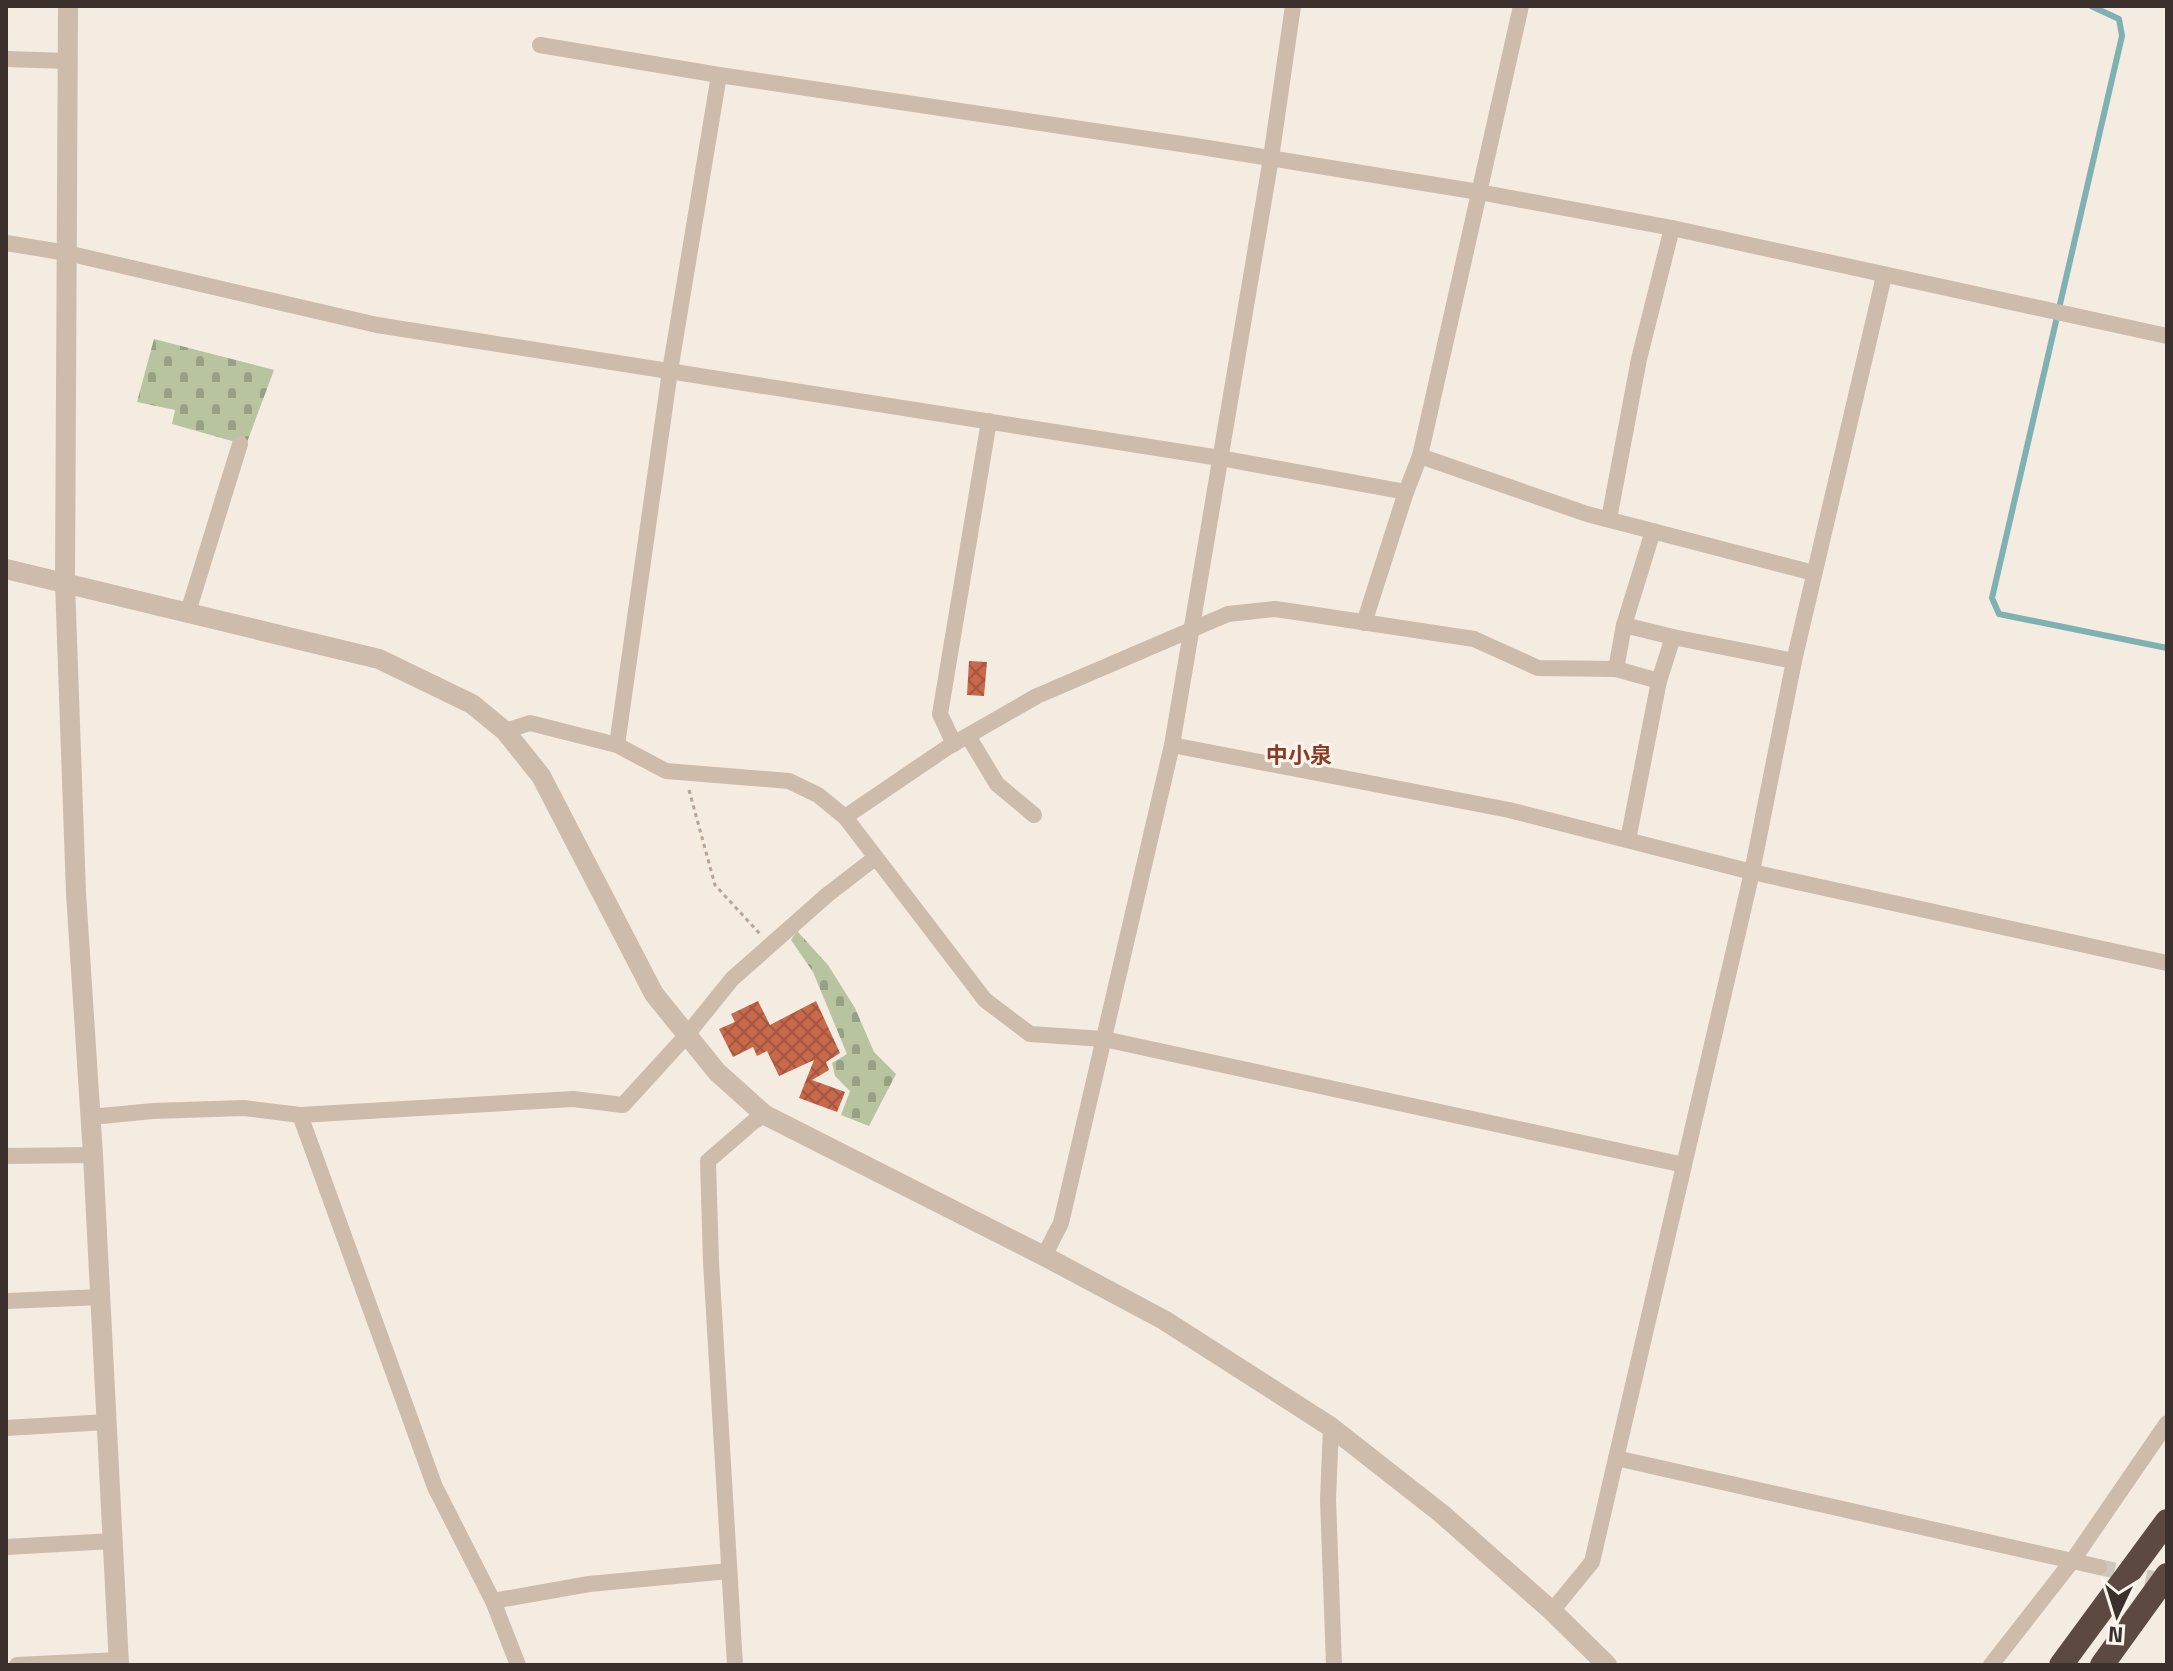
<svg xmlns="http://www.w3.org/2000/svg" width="2173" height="1671" font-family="'Titillium Web','Noto Sans JP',sans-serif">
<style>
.cemetery{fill:url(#cemetery-stones)}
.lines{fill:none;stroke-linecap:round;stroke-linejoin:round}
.stream{stroke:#7fb0b2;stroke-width:6}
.building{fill:url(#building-cross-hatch)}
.minor-tunnel{stroke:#cfc6bd;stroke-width:16;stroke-dasharray:16 8;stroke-linecap:butt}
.path{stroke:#b9a596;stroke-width:3;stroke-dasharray:4 4;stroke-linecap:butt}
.minor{stroke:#cdbbac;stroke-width:16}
.tertiary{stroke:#cdbbac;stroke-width:20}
.motorway{stroke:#5c4a42;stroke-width:24}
.labels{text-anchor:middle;stroke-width:6;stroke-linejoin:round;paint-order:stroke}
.neighbourhood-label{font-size:22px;font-weight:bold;fill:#8c3b22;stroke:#fbf5ee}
</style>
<defs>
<pattern id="cemetery-stones" width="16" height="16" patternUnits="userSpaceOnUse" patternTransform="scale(2)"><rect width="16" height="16" fill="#b8c4a0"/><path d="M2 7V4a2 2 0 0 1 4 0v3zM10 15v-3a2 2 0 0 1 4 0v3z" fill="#97a083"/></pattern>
<pattern id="building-cross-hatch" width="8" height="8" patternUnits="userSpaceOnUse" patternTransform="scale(2)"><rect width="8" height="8" fill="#c8694b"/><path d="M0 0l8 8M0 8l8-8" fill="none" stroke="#a4573f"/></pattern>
</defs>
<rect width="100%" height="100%" fill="#f4ebe1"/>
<g class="cemetery">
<path d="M154 339 274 370 246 445 172 424 175 410 137 402Z"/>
<path d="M797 931 828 965 855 1008 874 1052 896 1074 869 1126 841 1115 850 1091 835 1076 832 1063 847 1054 813 972 791 940Z"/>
</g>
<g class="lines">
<path class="stream" d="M2091 6 2119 19 2122 36 1992 598 1999 614 2167 648"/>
</g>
<g class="building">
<path d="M969 661 987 662 984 696 967 695Z"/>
<path d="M758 1001 770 1025 816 1001 840 1053 826 1062 829 1070 812 1080 845 1092 837 1112 799 1098 814 1060 779 1076 767 1051 757 1056 753 1047 733 1057 719 1029 735 1022 731 1014Z"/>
</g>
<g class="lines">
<path class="minor-tunnel" d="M2099 1567 2167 1582"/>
<path class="path" d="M689 790 715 885 760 934"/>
<g class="minor">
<path d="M540 45 719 75"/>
<path d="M6 59 68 61"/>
<path d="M6 243 67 253 377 325 1220 458 1406 492 1420 456 1587 514 1814 573"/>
<path d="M1420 456 1521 6"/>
<path d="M1609 519 1639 359 1672 228"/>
<path d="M188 612 240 444"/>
<path d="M1364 623 1406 492"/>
<path d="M1624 625 1653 531"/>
<path d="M1616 669 1624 625 1673 637"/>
<path d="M505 731 530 723 617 745 666 771 789 781 818 795 845 817 985 1000 1030 1034 1104 1039 1684 1165"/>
<path d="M968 736 997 784 1034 815"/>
<path d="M954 744 940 714 989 421"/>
<path d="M617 745 670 371 719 75 1195 146 1479 192 1672 228 2167 336"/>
<path d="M1172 745 1509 810 1752 872 2167 963"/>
<path d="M845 817 948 747 1037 696 1228 614 1275 609 1316 615 1474 639 1538 668 1616 669 1659 681 1673 637 1794 661"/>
<path d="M1628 840 1659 681"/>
<path d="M300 1115 435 1487 493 1601 518 1665"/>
<path d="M91 1117 153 1111 244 1108 300 1115 573 1099 623 1105 686 1036 732 979 827 895 875 858"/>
<path d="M6 1156 93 1155"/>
<path d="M1044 1256 1061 1223 1172 745 1271 158 1293 6"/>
<path d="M6 1301 101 1297"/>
<path d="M1331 1427 1328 1499 1334 1665"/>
<path d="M6 1428 107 1422"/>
<path d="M1616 1458 2099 1567"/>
<path d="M6 1547 113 1541"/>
<path d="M493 1601 589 1584 729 1571"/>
<path d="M1552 1611 1592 1562 1752 872 1794 661 1884 276"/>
<path d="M17 1665 119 1660"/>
<path d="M735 1665 711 1262 708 1161 753 1122 765 1115"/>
<path d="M1991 1665 2073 1560 2167 1423"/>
</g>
<g class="tertiary">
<path d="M68 6 65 583 76 893 93 1155 119 1665"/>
<path d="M6 569 379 659 472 704 505 731 541 776 654 994 717 1072 765 1115 1044 1256 1164 1320 1331 1427 1442 1514 1552 1611 1607 1665"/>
</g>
<g class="motorway">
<path d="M2061 1665 2167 1521"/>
<path d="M2102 1665 2167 1575"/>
</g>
</g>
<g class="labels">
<g class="neighbourhood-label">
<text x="1299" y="763">中小泉</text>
</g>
</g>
<rect width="2173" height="1671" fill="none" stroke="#3b302b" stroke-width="16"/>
<g transform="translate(2117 1615) rotate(184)" stroke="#fbf5ee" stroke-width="6" paint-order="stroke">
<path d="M0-6L14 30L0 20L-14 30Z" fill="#3b302b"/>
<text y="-12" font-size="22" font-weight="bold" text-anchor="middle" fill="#3b302b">N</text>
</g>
</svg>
